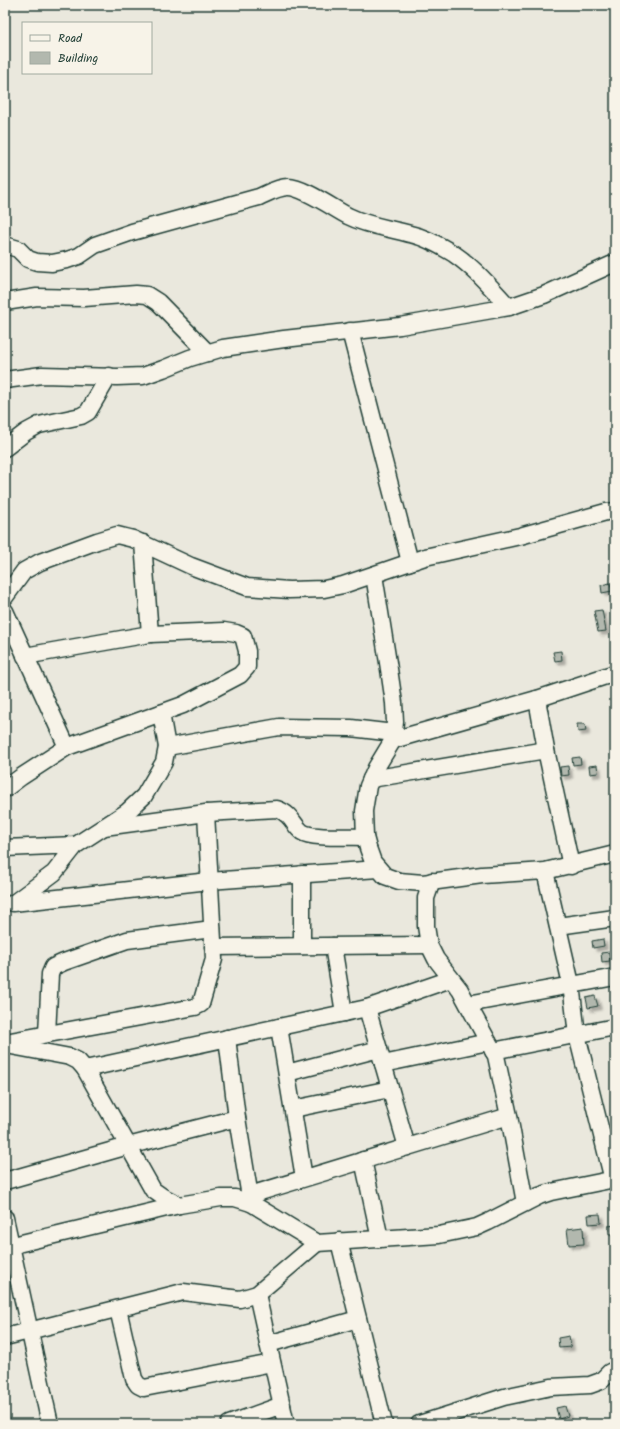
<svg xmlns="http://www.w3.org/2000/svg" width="620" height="1429" font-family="Kalam,sans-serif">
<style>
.building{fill:#b2b8ae;stroke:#1f3d34;filter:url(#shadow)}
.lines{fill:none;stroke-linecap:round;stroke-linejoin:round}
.minor-casing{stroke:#1f3d34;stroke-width:19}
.minor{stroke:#f7f3e8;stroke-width:16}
</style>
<defs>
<filter id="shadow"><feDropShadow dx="3.5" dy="3.5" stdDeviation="1" flood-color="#0004"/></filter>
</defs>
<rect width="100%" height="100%" fill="#eae8dd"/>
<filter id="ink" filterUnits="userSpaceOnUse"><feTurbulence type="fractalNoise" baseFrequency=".025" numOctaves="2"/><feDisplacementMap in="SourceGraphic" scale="8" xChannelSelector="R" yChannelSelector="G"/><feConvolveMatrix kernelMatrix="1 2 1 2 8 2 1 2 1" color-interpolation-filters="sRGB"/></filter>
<g filter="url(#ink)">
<g class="building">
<path d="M610 583 612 591 602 593 601 585Z"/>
<path d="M602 610 606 631 598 632 594 611Z"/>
<path d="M561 651 562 660 555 661 553 652Z"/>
<path d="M577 724H585L586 731 578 732Z"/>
<path d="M580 757 581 764 573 765 572 758Z"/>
<path d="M597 765 598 773 590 774 589 766Z"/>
<path d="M568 766 569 775 561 776 560 767Z"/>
<path d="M603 939 604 946 593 948 592 941Z"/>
<path d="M609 952 610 961 602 962 601 953Z"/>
<path d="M595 996 598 1006 588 1008 586 998Z"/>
<path d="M600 1214 601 1223 589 1224 588 1215Z"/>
<path d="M615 1225V1234H609L608 1226Z"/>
<path d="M583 1227 584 1244 569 1245 567 1229Z"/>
<path d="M569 1336 571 1347 559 1348 558 1338Z"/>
<path d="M565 1406 568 1416 559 1419 556 1408Z"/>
</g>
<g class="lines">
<defs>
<g id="minor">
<path d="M5 245 18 249 28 259 37 262 52 263 67 260 79 256 95 245 132 232 259 197C268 193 278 187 288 187 303 187 333 208 348 216 368 226 389 228 410 234 424 237 441 246 454 254 475 268 492 289 509 307"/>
<path d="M5 302 37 297 84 298 136 294 147 295 158 302 208 353"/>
<path d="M350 331 410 562"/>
<path d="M5 380 42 375 117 377 143 376 163 369 190 358 223 348 284 339 400 326 509 307 544 295 615 263"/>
<path d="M5 448 26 432 39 425 81 416 88 412 109 376"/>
<path d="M143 543 150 634"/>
<path d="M374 575 389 669 394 703 395 722 393 740 376 768 368 786 364 811 365 837 368 848 373 862 385 876 399 881 423 883 482 875 545 871 615 854"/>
<path d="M5 597 24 571 40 562 97 541 117 535 133 539 191 566 247 587 289 590 324 589 343 585 425 557 520 536 606 512 615 511"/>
<path d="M5 611 67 747"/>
<path d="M537 699 546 750 571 866"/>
<path d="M393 740 537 699 615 673"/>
<path d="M167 747 279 727 351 728 394 733"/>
<path d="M371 779 546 750"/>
<path d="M5 789 21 777 67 747 183 705 240 675 247 667V651L243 636 236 633 224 631 150 634 25 656"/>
<path d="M104 827 206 813 277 809C292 814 293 825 302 832 312 839 351 836 365 837"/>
<path d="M5 848 76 845"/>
<path d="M545 871 571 984 577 1035 613 1180 615 1181"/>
<path d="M302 874V946"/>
<path d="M432 881 426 898V926L429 945 436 959 460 990 496 1056 509 1116 525 1203"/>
<path d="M15 902 54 873 76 845 127 812 144 796 164 762 167 747 161 713"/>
<path d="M13 903 209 881 378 869"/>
<path d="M558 926 615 918"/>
<path d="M333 946 344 1013"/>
<path d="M213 947 429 945"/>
<path d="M468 1004 615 977"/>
<path d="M367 1008 407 1147"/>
<path d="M279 1027 304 1178"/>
<path d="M47 1034 50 974 53 967 64 962 127 940 212 929"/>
<path d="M227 1038 237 1118 251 1203"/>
<path d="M5 1042 195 1007 201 1004 214 959 206 813"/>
<path d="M6 1045 70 1057 78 1061 85 1069 153 1190 163 1197 179 1205"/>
<path d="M493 1051 615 1027"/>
<path d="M383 1064 488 1042"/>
<path d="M85 1069 367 1008 451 979"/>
<path d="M287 1073 379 1049"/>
<path d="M293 1109 390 1089"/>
<path d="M363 1160 380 1239"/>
<path d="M5 1181 128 1146 237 1118"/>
<path d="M250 1195 509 1116"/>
<path d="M5 1218 50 1424"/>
<path d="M339 1241 384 1424"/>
<path d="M5 1247 179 1205 221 1198H235L251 1203 317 1243 439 1235 477 1227 488 1222 539 1196 551 1192 615 1179"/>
<path d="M257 1294 286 1424"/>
<path d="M118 1309 134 1379 138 1385 144 1388 272 1363"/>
<path d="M5 1337 183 1292 240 1299 257 1294 317 1243"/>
<path d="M268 1344 358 1319"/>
<path d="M229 1424 282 1405"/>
<path d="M419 1424 504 1397 551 1387 590 1385 601 1381 610 1372 615 1370"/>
</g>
</defs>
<use href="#minor" class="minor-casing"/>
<use href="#minor" class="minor"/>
</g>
</g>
<rect width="620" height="1429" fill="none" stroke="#f7f3e8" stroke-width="20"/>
<rect x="10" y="10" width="600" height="1409" fill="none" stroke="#1f3d34" stroke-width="1.5" filter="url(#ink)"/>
<rect x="22" y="22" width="130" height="52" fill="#f7f3e8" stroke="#a1aaa0"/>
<rect x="30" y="35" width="20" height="6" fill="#f7f3e8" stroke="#a1aaa0"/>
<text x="58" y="42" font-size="12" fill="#1f3d34">Road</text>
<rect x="30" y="52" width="20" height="12" fill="#b2b8ae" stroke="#a1aaa0"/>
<text x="58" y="62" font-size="12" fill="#1f3d34">Building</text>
</svg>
